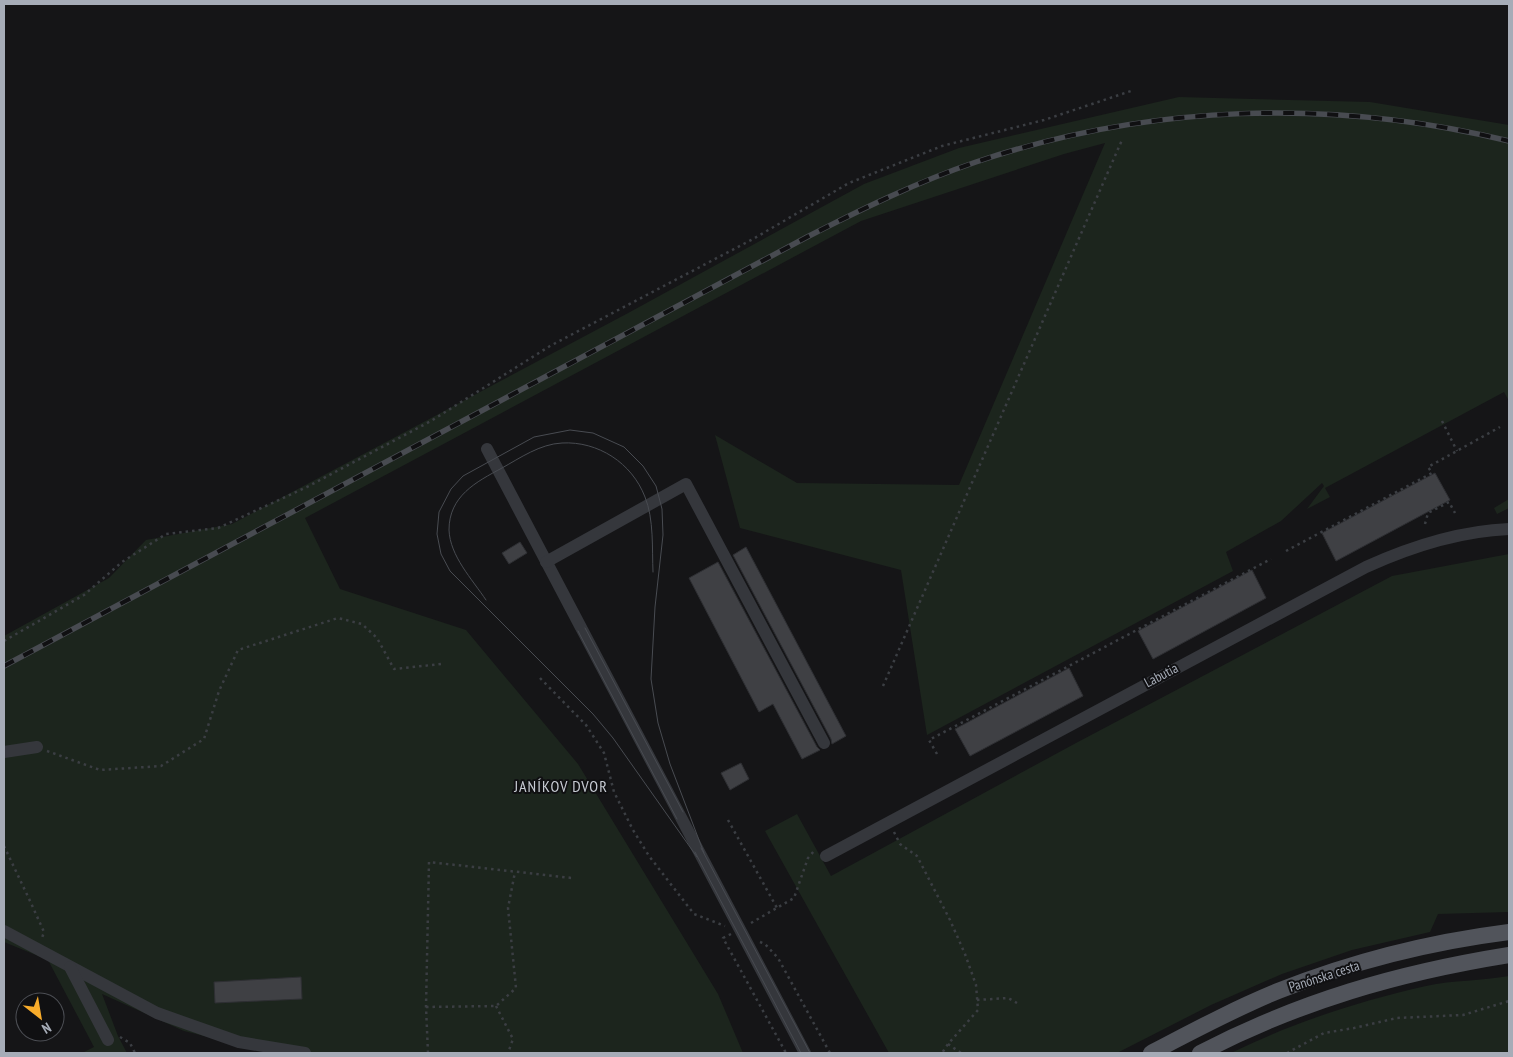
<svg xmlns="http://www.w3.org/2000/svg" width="1513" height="1057" font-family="'PT Sans Narrow',sans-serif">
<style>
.green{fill:#1c251d}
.building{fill:#3f4044;stroke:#2e2f33}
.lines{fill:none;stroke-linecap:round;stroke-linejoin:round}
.path{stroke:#3b3e43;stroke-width:2.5;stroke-dasharray:2.5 4;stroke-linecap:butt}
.minor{stroke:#35373c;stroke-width:12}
.major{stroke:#51545b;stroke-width:16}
.tram{stroke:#484b51;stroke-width:1}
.rail-casing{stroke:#484b51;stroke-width:5.5}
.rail{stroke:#101012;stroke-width:4;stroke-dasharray:11;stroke-linecap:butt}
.labels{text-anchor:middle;stroke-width:4;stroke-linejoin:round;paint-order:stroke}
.street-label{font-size:14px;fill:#a6acb7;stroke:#101012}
.quarter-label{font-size:16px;letter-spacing:1px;fill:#c7cbd3;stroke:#101012}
</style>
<rect width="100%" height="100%" fill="#151517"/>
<g class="green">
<path d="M1179 97 1370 102 1509 125V401L1504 392 1325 488 1330 497 1307 509 1324 486 1322 483 1281 521 1226 552 1233 571 927 735 901 570 740 528 715 435 797 483 959 485 1105 143 1064 154 861 221 305 518 340 589 466 630 578 764 718 994 743 1053H273L184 1031 102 994 118 1036 127 1053H82L94 1047 48 960 4 942V636L109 578 146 540 232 524 630 312 864 184 959 148Z"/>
<path d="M1509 499V508L1497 514 1494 508Z"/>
<path d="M1509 554V912L1438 914 1430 932 1352 950 1282 974 1211 1005 1117 1053H889L765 831 797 814 831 876 1076 743 1392 576Z"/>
<path d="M1509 976V1053H1353L1333 1052 1326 1053H1231C1292 1023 1359 1001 1426 986 1453 980 1482 981 1509 976Z"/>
</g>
<g class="building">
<path d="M1435 473 1450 500 1336 561 1322 533Z"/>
<path d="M520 542 527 553 509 564 502 553Z"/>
<path d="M746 547 846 736 832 744 831 739 733 555Z"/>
<path d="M718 562 817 747 820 750 802 759 773 704 759 712 689 578Z"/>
<path d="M1252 570 1266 598 1153 659 1138 631Z"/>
<path d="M1069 668 1083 696 970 756 955 729Z"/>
<path d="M741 763 749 779 730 790 721 773Z"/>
<path d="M301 977 302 999 215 1003 214 982Z"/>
</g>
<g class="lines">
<g class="path">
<path d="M1442 421 1457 451"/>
<path d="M1425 524 1428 513 1449 502 1455 513"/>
<path d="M1286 551 1432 473 1428 467 1500 427"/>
<path d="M4 641 84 595 122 562 166 534 218 528 307 487 431 421 550 346 753 239 849 183 942 146 1044 120 1131 91"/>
<path d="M540 678 586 725 604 753 614 792 633 830 649 856 694 914 725 926"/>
<path d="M883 686 1122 140"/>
<path d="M47 751 100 770 161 766 204 739 219 691 238 650 338 618 362 624 377 638 394 669 441 664"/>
<path d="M937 754 929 740 1271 559"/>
<path d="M728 820 777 908"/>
<path d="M894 832 900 844 917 856 950 920 965 954 976 985 978 1010 948 1044 942 1053"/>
<path d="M4 846 31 903 44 932 42 938"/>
<path d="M751 923 794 898 808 858 814 851"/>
<path d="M731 934 723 938 786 1053"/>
<path d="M760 942 765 944 778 958 830 1053"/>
<path d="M977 1000 1008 998 1017 1003"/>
<path d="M496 1006 513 1039 508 1053"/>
<path d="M426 1007 496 1006 516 988 508 908 515 872"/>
<path d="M120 1037 130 1043 135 1053"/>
<path d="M948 1044 961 1053"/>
<path d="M428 1053 426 1007 429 862 572 878"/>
<path d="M1287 1053 1324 1033 1354 1028 1397 1018 1463 1015 1509 1001"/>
</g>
<g class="minor">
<path d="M487 449 805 1053"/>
<path d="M546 562 686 484 824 743"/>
<path d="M4 752 37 747"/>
<path d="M826 856 1366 567C1410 547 1460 531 1509 529"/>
<path d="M4 931 157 1013 239 1042 305 1053"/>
<path d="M70 967 108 1040"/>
</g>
<g class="major">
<path d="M1151 1053C1193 1031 1234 1009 1278 991 1351 962 1430 942 1509 932"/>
<path d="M1200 1053C1301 1001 1397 973 1509 955"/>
</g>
<g class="tram">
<path d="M486 600C472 579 450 556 449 530 449 496 476 482 502 468 520 458 540 444 562 443 598 441 632 463 645 497 654 519 652 549 653 572"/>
<path d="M585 628 683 812"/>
<path d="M578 631 677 819"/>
<path d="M701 848 810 1053"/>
<path d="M695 852 801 1053"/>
<path d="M697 857 613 738 593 714 450 571 441 554 437 534 439 512 451 489 463 476 534 437 570 430 593 433 624 447 643 466 656 486 662 509 663 535 655 607 651 679 658 723 670 764 704 853"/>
</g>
<defs>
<path id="rail" d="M4 666 807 237C862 209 917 182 976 162 1148 104 1333 98 1509 141"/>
</defs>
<use href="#rail" class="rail-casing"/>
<use href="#rail" class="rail"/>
</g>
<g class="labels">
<g class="street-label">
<text transform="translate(1161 675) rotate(-28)" y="5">Labutia</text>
<text transform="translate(1324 976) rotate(-18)" y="5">Panónska cesta</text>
</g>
<g class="quarter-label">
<text x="561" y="792">JANÍKOV DVOR</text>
</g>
</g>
<rect width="1513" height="1057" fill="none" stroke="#a6acb7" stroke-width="10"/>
<g transform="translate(40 1017) rotate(149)"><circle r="24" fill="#101012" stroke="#4c4e54"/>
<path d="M0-4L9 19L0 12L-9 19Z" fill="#f8ac2b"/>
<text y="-8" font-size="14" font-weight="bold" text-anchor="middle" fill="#a6acb7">N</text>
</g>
</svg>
